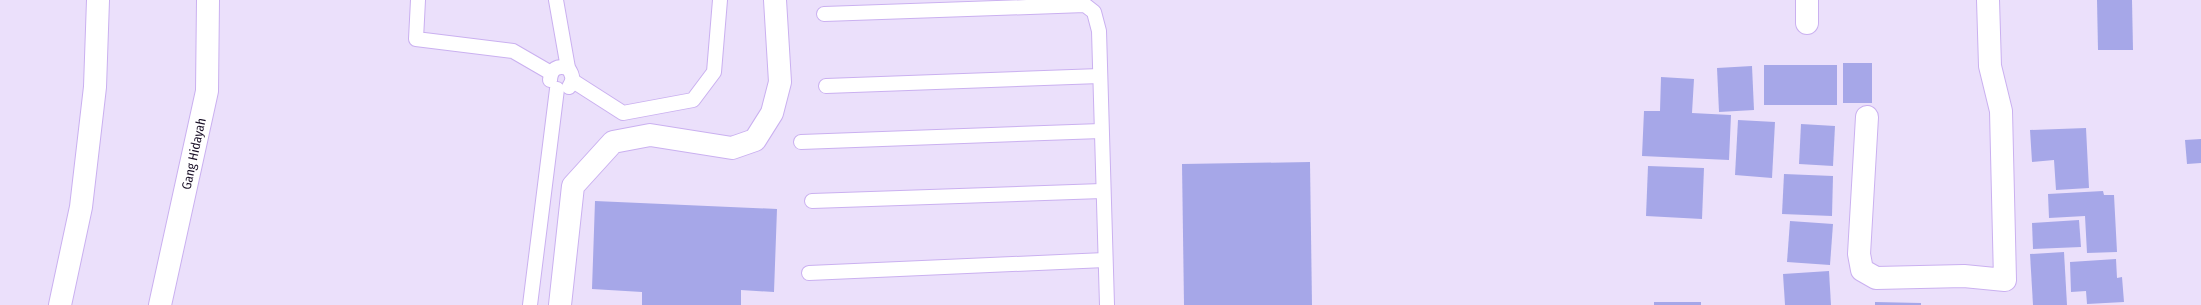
<svg xmlns="http://www.w3.org/2000/svg" width="2201" height="305" font-family="'Fira Sans Condensed',sans-serif">
<style>
.building{fill:#a6a7e8}
.lines{fill:none;stroke-linecap:round;stroke-linejoin:round}
.service-casing{stroke:#cab0f0;stroke-width:16}
.minor-casing{stroke:#cab0f0;stroke-width:24}
.service{stroke:#fff;stroke-width:14}
.minor{stroke:#fff;stroke-width:22}
.labels{text-anchor:middle;stroke-width:3;stroke-linejoin:round;paint-order:stroke}
.street-label{font-size:13px;fill:#1b1128;stroke:#f5f0fe}
</style>
<rect width="100%" height="100%" fill="#ebe0fb"/>
<g class="building">
<path d="M2097 0H2132L2133 50H2098Z"/>
<rect x="1843" y="63" width="29" height="40"/>
<rect x="1764" y="65" width="73" height="40"/>
<path d="M1752 66 1754 110 1719 112 1717 68Z"/>
<path d="M1661 77 1694 79 1692 113 1731 115 1729 160 1642 156 1644 111H1660Z"/>
<path d="M1738 120 1775 122 1772 178 1735 175Z"/>
<path d="M1801 124 1835 126 1833 166 1799 164Z"/>
<path d="M2086 128 2089 188 2056 190 2054 160 2032 162 2030 130Z"/>
<path d="M2201 139V163L2187 164 2185 140Z"/>
<path d="M1310 162 1312 305H1184L1182 164Z"/>
<path d="M1648 166 1704 168 1702 219 1646 216Z"/>
<path d="M1784 174 1833 176 1832 216 1782 214Z"/>
<path d="M2103 191 2104 195H2114L2117 252 2087 253 2085 216 2049 218 2048 194Z"/>
<path d="M595 201 777 209 774 292 741 290V305H642V292L592 289Z"/>
<path d="M2079 220 2081 247 2033 249 2032 223Z"/>
<path d="M1790 221 1833 224 1830 265 1787 262Z"/>
<path d="M2064 252 2067 305H2033L2030 254Z"/>
<path d="M2116 259 2117 278 2122 277 2124 302 2087 304 2086 291 2071 292 2070 262Z"/>
<path d="M1829 271 1831 305H1785L1783 274Z"/>
<rect x="1654" y="302" width="47" height="3"/>
<path d="M1875 302 1921 303V305H1875Z"/>
</g>
<g class="lines">
<defs>
<g id="service">
<path d="M418 0 416 39 513 51 551 73"/>
<path d="M556 0 568 68C573 75 574 80 569 87"/>
<path d="M824 14 1085 5 1094 12 1099 31 1107 305"/>
<path d="M550 80C551 69 557 65 568 68"/>
<path d="M573 81 623 113 693 100 714 72 720 0"/>
<path d="M826 86 1100 76"/>
<path d="M801 142 1101 131"/>
<path d="M812 201 1102 191"/>
<path d="M809 273 1105 260"/>
<path d="M530 305 557 89"/>
</g>
<g id="minor">
<path d="M1807 23V0"/>
<path d="M1867 117 1859 254 1862 270 1876 278 1964 276 2005 280 2001 111 1990 66 1988 0"/>
<path d="M60 305 81 207 95 87 98 0"/>
<path id="s1" d="M160 305 207 91 208 0"/>
<path d="M560 305 573 186 613 142 650 135 732 148 755 140 772 113 780 82 775 0"/>
</g>
</defs>
<use href="#service" class="service-casing"/>
<use href="#minor" class="minor-casing"/>
<use href="#service" class="service"/>
<use href="#minor" class="minor"/>
</g>
<g class="labels">
<g class="street-label">
<text dy="5" stroke="none"><textPath href="#s1" startOffset="155">Gang Hidayah</textPath></text>
</g>
</g>
</svg>
